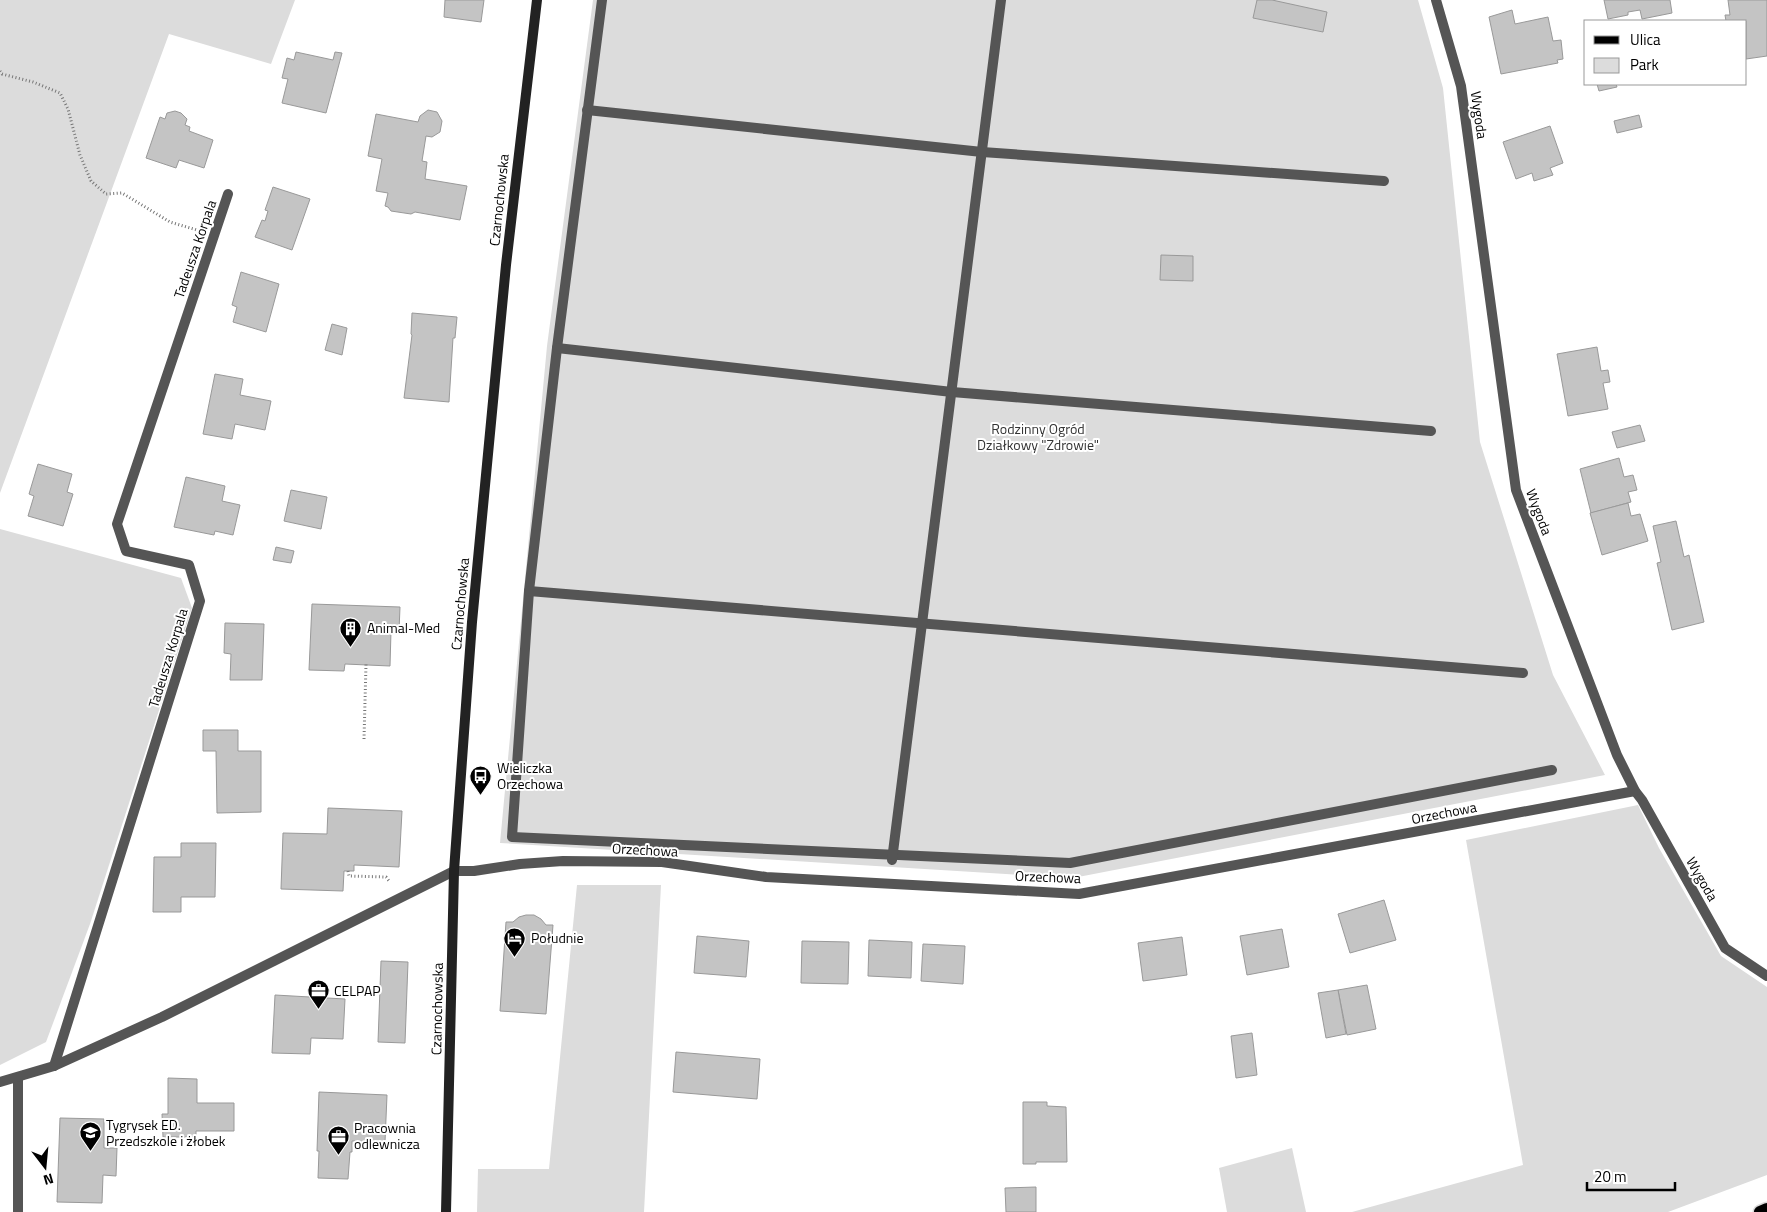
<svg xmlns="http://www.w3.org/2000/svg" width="1767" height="1212" font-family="'Titillium Web',sans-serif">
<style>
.green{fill:#dcdcdc}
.building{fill:#c4c4c4;stroke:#999}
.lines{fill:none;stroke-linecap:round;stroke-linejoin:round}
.primary-casing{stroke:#dbdbdb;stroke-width:15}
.path{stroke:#777;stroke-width:3;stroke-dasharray:1 2.5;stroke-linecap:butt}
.lane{stroke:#555;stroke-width:10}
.street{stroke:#555;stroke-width:10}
.secondary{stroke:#222;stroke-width:10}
.primary{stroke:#000;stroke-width:12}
.labels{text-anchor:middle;stroke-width:4;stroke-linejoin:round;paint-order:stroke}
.street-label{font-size:14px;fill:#000;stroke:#fff}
.park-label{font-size:14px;fill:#333;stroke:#fff}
.poi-label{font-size:14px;fill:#000;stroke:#fff;text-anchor:start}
</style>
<rect width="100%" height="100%" fill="#fff"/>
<g class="green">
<path d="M0 0H295L271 64 169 34 0 493Z"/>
<path d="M593 0H1418L1443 88 1480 442 1553 675 1605 775 1073 878 500 843 547 346Z"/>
<path d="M0 529 181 578 192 608 90 924 46 1042 0 1065Z"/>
<path d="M1638 805 1659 848 1721 956 1767 987V1175L1668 1212H1352L1523 1165 1466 840Z"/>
<path d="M577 885H661L644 1212H477L478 1169H549Z"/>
<path d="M1292 1148 1306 1212H1227L1219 1168Z"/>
</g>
<g class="building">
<path d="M445 0H484L481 22 444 17Z"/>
<path d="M1257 0H1272L1327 12 1323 32 1253 18Z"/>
<path d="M1604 0H1670L1672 13 1642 19 1640 10 1628 12V15L1608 19Z"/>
<path d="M1728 0H1767V56L1746 59V21H1726L1725 15H1730Z"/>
<path d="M1512 10 1515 24 1548 17 1553 41 1561 40 1563 59 1557 60 1558 63 1501 74 1489 17Z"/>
<path d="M296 52 333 60 335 52 342 53 326 113 282 103 288 79 282 78 287 58 294 60Z"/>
<path d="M1597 84H1616L1617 87 1599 91Z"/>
<path d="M428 110 437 112 442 121 440 132 432 137 426 136 422 161 427 162 425 179 467 186 460 220 415 212 411 214 391 211 388 207 385 206 388 193 376 191 382 159 368 156 376 114 418 122 420 116Z"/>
<path d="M175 111 181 113 187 119 185 125 190 127 189 131 213 140 204 168 179 160 176 168 146 158 160 117 165 119 167 113Z"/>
<path d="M1639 115 1642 127 1617 133 1614 121Z"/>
<path d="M1550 126 1563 163 1550 168 1553 175 1534 181 1532 173 1516 179 1503 142Z"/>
<path d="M273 187 310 199 292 250 255 237 262 220 265 221 268 211 265 210Z"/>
<path d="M1161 255 1193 256V281L1160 280Z"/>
<path d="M241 272 279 284 266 332 233 322 237 307 232 305Z"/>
<path d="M412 313 457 317 455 338H453L449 402 404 398 412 335 411 334Z"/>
<path d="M332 324 347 328 342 355 325 350Z"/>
<path d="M1597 347 1601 371 1608 370 1610 382 1603 383 1608 409 1568 416 1557 354Z"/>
<path d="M215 374 243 379 240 395 271 401 265 430 235 424 232 439 203 434Z"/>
<path d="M1640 425 1645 441 1617 448 1612 432Z"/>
<path d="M1619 458 1624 477 1633 475 1637 490 1628 492 1631 502 1591 513 1580 469Z"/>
<path d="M38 464 72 474 67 492 73 494 63 526 28 516 34 496 29 494Z"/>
<path d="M186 477 225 486 222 501 240 505 233 535 215 531 214 535 174 527Z"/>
<path d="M291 490 327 497 321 529 284 521Z"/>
<path d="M1628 503 1631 516 1640 514 1648 541 1602 555 1590 513Z"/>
<path d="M1676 521 1684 557 1689 555 1704 622 1672 630 1657 563 1661 562 1653 526Z"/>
<path d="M276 547 294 551 291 563 273 560Z"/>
<path d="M312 604 400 607 399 631H391L390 666 345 664 344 671 309 670Z"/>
<path d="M225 623 264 624 262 680H230L231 654 224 653Z"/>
<path d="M203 730H238V751H261V812L217 813 216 751H203Z"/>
<path d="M328 808 402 811 399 867 354 865V871H344L343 891 281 889 283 833 327 834Z"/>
<path d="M181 843H216L215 897H181V912H153L154 857H181Z"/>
<path d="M1384 900 1396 940 1350 953 1338 914Z"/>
<path d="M526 915H534L541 919 546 925H553L546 1014 500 1011 506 922H513L519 917Z"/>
<path d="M1282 929 1289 967 1247 975 1240 936Z"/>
<path d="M697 936 749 941 746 977 694 973Z"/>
<path d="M1182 937 1187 975 1143 981 1138 943Z"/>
<path d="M869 940 912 942 911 978 868 976Z"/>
<path d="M802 941 849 942 848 984 801 983Z"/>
<path d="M923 944 965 946 963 984 921 981Z"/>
<path d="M381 961 408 962 405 1043 378 1042Z"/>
<path d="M1367 985 1376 1029 1347 1035 1338 990Z"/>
<path d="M1338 990 1346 1034 1326 1038 1318 993Z"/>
<path d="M275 995 345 999 343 1039 311 1038 310 1054 272 1053Z"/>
<path d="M1252 1033 1257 1075 1236 1078 1231 1036Z"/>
<path d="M676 1052 760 1059 757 1099 673 1092Z"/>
<path d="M168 1078 197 1079V1103H234V1131H196V1137H163L162 1114H168Z"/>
<path d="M319 1092 387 1095 385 1142 352 1141V1152H350L348 1179 318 1178 319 1151H317Z"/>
<path d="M1023 1102H1047V1106L1066 1107 1067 1162H1036V1164H1023Z"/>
<path d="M60 1118 104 1119V1148H117L116 1176 103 1175 102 1203 57 1202Z"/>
<path d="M1036 1187V1212H1006L1005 1188Z"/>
</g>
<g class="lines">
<defs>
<path id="primary" d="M1760 1212 1767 1209"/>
</defs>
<use href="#primary" class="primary-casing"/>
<g class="path">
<path d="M0 71 2 74 33 82 60 93 68 109 80 155 91 181 106 194 122 193 170 222 197 230"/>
<path d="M364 739 366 664"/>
<path d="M348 871 349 876 386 877 389 881"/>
</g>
<g class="lane">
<path d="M602 0 557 348 529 591 512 837 1070 863 1552 770"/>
<path d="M587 110 982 152 1384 181"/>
<path d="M557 348 952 392 1431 431"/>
<path d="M529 591 1523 673"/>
<path d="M892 860 1001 0"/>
<path d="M18 1078V1212"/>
</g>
<g class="street">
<path d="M1436 0 1461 86 1516 490 1617 755 1635 791 1642 800 1725 948 1767 976"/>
<path d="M54 1066 200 601 189 565 126 551 117 524 228 194"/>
<path d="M0 1082 54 1066 162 1017 454 871H474L520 864 563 861 662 862 766 877 1079 894 1635 791"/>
</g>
<path class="secondary" d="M446 1212 454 871 472 622 506 265 537 0"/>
<use href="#primary" class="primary"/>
</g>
<defs>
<symbol id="building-pin" viewBox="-11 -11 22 30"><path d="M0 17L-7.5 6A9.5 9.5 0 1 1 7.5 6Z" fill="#000" stroke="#fff"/><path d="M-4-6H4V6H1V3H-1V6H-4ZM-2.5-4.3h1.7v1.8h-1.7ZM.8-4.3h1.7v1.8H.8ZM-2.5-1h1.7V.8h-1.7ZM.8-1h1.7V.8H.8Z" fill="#fff"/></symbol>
<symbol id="bus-pin" viewBox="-11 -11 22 30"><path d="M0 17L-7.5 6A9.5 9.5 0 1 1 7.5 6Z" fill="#000" stroke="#fff"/><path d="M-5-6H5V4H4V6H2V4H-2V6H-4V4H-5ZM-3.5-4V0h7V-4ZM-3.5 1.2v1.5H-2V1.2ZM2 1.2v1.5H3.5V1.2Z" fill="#fff"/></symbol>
<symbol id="hotel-pin" viewBox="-11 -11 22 30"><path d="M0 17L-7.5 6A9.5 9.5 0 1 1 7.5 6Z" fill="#000" stroke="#fff"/><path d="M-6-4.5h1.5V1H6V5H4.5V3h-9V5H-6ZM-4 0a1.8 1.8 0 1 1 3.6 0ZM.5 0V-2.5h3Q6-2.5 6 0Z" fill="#fff"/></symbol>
<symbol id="office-pin" viewBox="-11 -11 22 30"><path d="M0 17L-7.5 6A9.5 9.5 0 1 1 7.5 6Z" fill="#000" stroke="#fff"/><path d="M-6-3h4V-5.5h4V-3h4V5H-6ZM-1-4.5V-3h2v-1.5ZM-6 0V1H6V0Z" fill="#fff"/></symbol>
<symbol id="school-pin" viewBox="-11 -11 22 30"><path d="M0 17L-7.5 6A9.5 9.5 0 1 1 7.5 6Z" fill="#000" stroke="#fff"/><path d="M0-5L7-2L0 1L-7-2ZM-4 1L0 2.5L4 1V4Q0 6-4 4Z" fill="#fff"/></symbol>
</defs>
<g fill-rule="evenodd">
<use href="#building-pin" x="338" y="616" width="25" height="34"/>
<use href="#bus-pin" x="468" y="764" width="25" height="34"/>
<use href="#hotel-pin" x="502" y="926" width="25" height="34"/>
<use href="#office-pin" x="306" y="978" width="25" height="34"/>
<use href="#school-pin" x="78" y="1120" width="25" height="34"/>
<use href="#office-pin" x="326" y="1124" width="25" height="34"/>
</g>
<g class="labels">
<g class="street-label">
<text transform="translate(1479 115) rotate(82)" y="5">Wygoda</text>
<text transform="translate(499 200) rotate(-84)" y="5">Czarnochowska</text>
<text transform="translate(195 249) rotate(-71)" y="5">Tadeusza Korpala</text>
<text transform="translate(1539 512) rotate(69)" y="5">Wygoda</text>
<text transform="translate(460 604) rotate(-85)" y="5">Czarnochowska</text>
<text transform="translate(168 658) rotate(-73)" y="5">Tadeusza Korpala</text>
<text transform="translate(1444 813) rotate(-11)" y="5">Orzechowa</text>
<text transform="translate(645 850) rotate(3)" y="5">Orzechowa</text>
<text transform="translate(1048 877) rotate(2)" y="5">Orzechowa</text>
<text transform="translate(1702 879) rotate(60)" y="5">Wygoda</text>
<text transform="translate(437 1009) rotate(-89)" y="5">Czarnochowska</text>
</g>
<g class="park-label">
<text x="1038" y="434">Rodzinny Ogród<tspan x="1038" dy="16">Działkowy "Zdrowie"</tspan></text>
</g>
<g class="poi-label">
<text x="367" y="633">Animal-Med</text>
<text x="497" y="773">Wieliczka<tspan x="497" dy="16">Orzechowa</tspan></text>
<text x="531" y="943">Południe</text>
<text x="334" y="996">CELPAP</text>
<text x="106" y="1130">Tygrysek ED.<tspan x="106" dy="16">Przedszkole i żłobek</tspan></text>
<text x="354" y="1133">Pracownia<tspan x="354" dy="16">odlewnicza</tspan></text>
</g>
</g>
<rect x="1584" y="20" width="162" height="65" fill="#ffffff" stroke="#999999"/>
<rect x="1594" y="36" width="25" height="8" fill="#000000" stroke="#999999"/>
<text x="1630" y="45" font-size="15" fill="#000000">Ulica</text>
<rect x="1594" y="58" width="25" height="15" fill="#dcdcdc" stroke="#999999"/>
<text x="1630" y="70" font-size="15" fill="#000000">Park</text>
<g transform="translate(45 1167) rotate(164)" stroke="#ffffff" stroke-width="4" paint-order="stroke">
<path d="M0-4L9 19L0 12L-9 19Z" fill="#000000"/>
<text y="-8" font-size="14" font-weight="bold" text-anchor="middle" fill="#000000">N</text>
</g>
<path d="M1587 1182v8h88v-8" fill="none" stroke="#000000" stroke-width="2.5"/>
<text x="1594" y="1182" font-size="15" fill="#000000" stroke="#ffffff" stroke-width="4" paint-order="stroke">20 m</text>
</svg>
